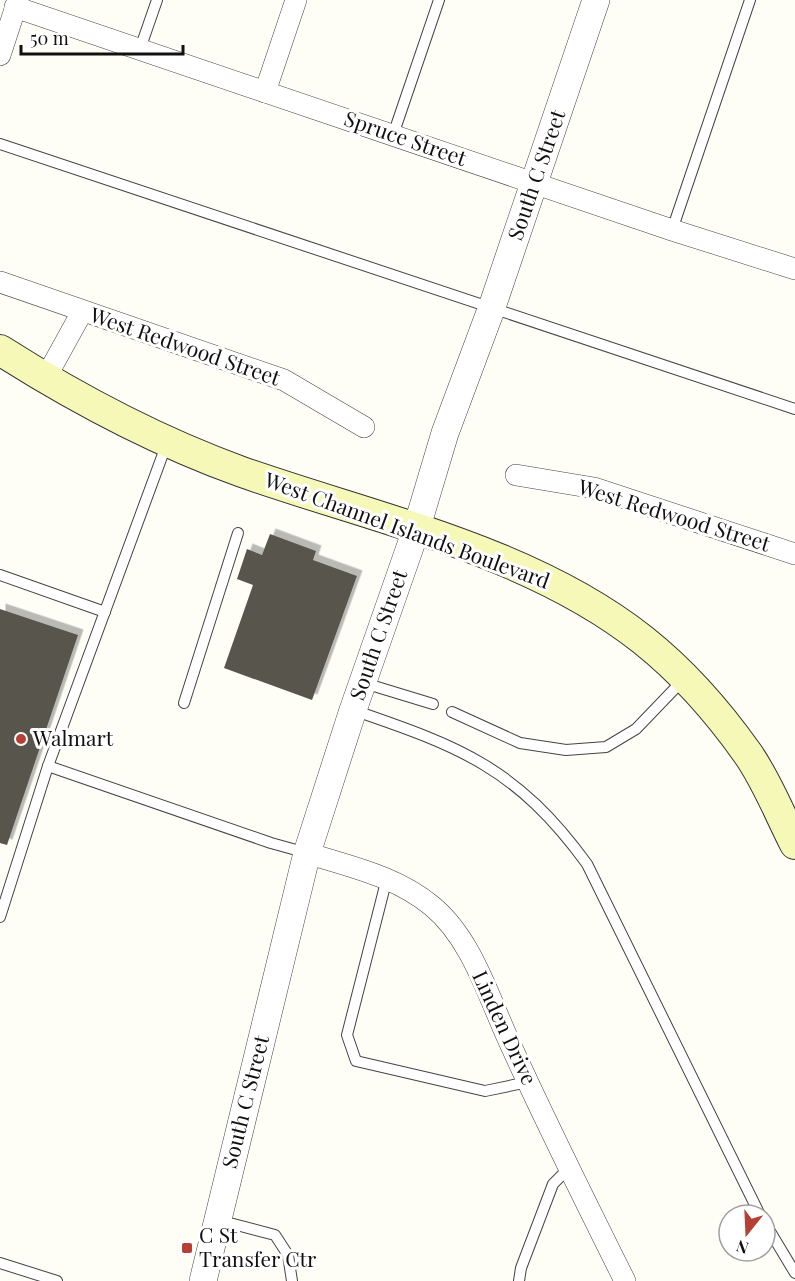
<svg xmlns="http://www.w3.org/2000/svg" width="795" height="1281" font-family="'Playfair Display',serif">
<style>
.building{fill:#59544e;filter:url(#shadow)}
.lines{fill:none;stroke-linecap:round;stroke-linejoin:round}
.service-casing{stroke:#444;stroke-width:12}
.minor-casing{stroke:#444;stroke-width:22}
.tertiary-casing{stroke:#444;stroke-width:28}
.secondary-casing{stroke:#333;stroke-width:32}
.service{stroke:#fff;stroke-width:10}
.minor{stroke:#fff;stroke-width:21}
.tertiary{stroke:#fff;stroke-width:27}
.secondary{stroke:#f6f8b7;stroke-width:30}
.poi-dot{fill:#b54035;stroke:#fff;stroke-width:2}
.labels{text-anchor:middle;stroke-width:6;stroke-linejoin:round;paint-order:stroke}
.street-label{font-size:21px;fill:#111;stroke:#fff}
.poi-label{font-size:21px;fill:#111;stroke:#fff;text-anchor:start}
</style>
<defs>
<filter id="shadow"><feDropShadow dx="5.5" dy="-5.5" stdDeviation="0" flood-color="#0004"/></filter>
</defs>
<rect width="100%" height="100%" fill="#fefdf6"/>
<g class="building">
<path d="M270 534 316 551 313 560 357 576 312 700 224 668 253 585 237 579 247 549 262 555Z"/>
<path d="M0 609 78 635 7 845 0 843Z"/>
</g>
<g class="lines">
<defs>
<g id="service">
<path d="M140 49 157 0"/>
<path d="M393 135 439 0"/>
<path d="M0 144 795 409"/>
<path d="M672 230 750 0"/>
<path d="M0 575 105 612"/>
<path d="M364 683 433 704"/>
<path d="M184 703 238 533"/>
<path d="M353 710C461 747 517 768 587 864L760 1215"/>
<path d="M452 712 520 743 566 750 606 747 636 729 684 679"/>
<path d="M48 766 167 443"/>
<path d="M387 878 347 1035 356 1061 485 1091 528 1082"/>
<path d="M0 917 48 766 271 843 307 853"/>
<path d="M218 1220 275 1235 288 1255 292 1281"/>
<path d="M765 1223 795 1273"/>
<path d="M0 1263 57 1281"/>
<path d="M519 1281 521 1268 553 1184 570 1167"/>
</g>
<g id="minor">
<path d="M15 7 672 230 795 269"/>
<path d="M0 55 18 0"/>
<path d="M265 92 296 0"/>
<path d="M0 282 284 380 364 427"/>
<path d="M45 379 82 312"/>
<path d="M516 475 594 488 795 554"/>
<path d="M307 853C351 867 396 876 432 906 471 938 488 995 508 1039 545 1121 585 1201 625 1281"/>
</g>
<path id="tertiary" d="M203 1281 307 853 353 710 416 530 445 433 492 307 596 0"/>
<path id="secondary" d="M0 350C77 399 156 441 242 472 376 519 531 551 643 640 682 671 719 713 748 754 767 781 780 815 795 844"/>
</defs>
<use href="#service" class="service-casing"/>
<use href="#minor" class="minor-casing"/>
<use href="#tertiary" class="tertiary-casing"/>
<use href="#secondary" class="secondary-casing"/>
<use href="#service" class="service"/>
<use href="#minor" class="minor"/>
<use href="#tertiary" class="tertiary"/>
<use href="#secondary" class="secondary"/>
</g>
<g class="poi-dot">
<circle cx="21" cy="739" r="6"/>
<rect x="181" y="1242" width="12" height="12" rx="3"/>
</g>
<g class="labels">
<g class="street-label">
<text transform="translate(405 139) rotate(19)" y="7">Spruce Street</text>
<text transform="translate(537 175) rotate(-71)" y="7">South C Street</text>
<text transform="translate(185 347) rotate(19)" y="7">West Redwood Street</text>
<text transform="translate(674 516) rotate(17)" y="7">West Redwood Street</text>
<text transform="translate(407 531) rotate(20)" y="7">West Channel Islands Boulevard</text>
<text transform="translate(379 635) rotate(-71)" y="7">South C Street</text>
<text transform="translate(504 1028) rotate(65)" y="7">Linden Drive</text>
<text transform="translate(246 1102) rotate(-76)" y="7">South C Street</text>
</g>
<g class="poi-label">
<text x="33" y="746">Walmart</text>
<text x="199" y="1243">C St<tspan x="199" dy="24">Transfer Ctr</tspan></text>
</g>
</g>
<g transform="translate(747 1233) rotate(198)"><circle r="28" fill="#ffffff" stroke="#a0a0a0" stroke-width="1.5"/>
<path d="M0-4.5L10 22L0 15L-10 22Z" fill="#b54035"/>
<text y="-9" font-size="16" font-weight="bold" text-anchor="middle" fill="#111111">N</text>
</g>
<path d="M21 45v9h162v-9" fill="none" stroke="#111111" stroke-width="3"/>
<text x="30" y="45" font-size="18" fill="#111111" stroke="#ffffff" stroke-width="4.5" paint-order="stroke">50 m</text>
</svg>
